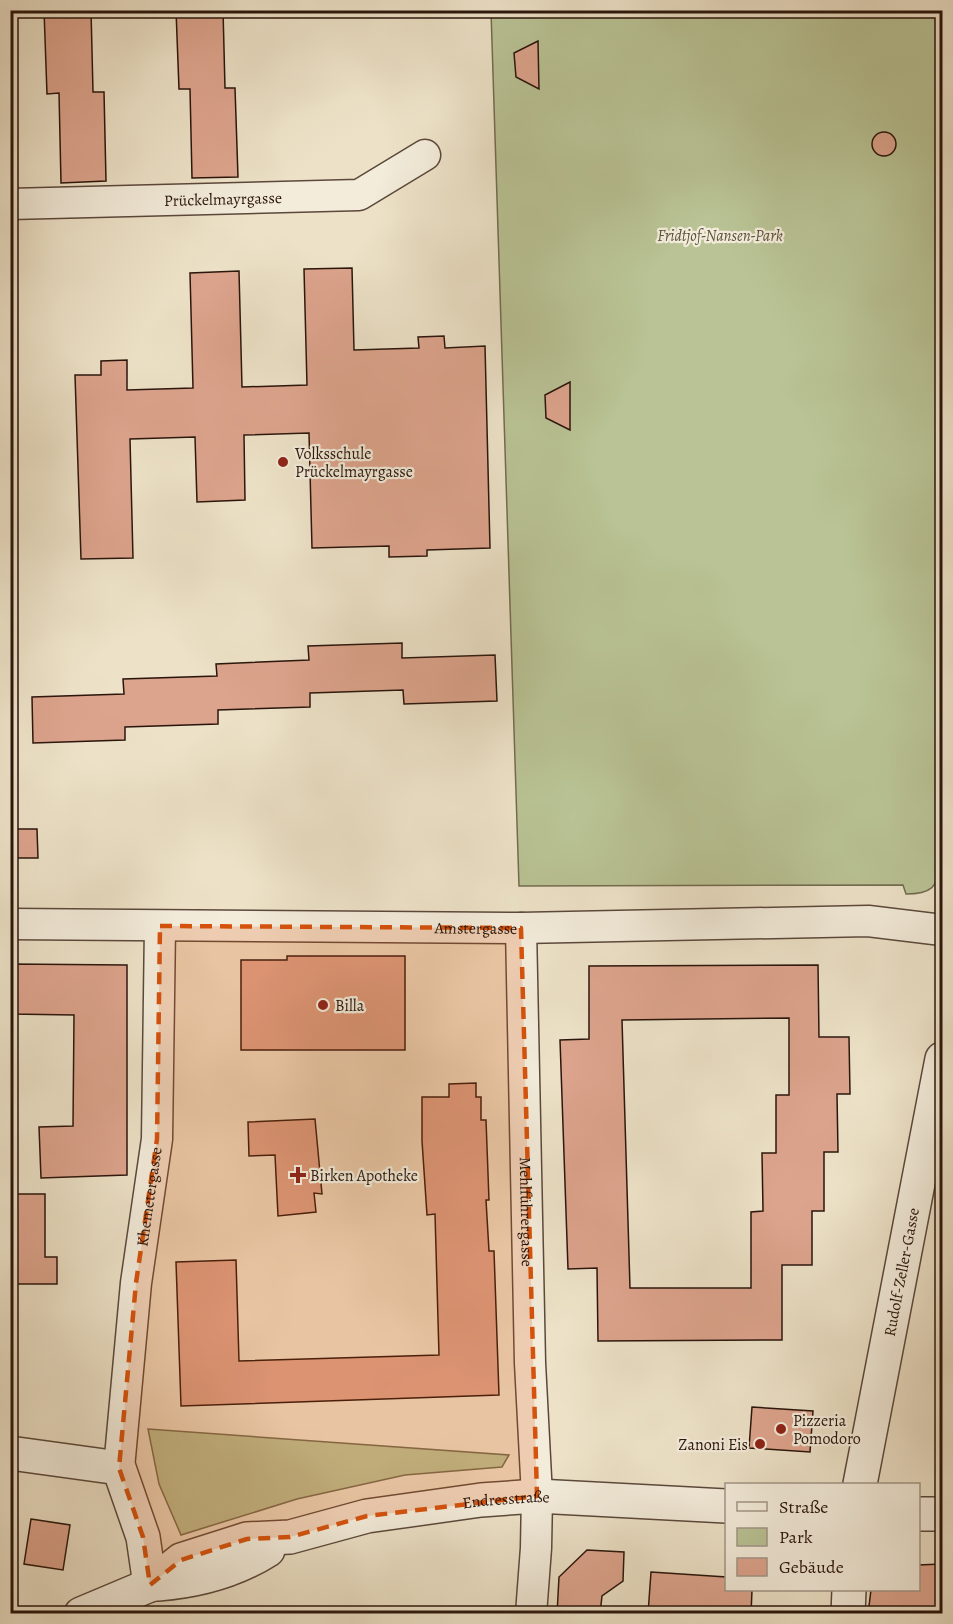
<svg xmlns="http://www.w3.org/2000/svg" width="953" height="1624" font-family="Alegreya,serif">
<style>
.green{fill:#b9c395;stroke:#726c50;stroke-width:1.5}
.building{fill:#dda48d;stroke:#2a150c;stroke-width:1.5;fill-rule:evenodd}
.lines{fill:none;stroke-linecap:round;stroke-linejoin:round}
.minor-casing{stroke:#5b483b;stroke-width:33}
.tertiary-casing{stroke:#5b483b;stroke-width:36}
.minor{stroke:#f3ecdb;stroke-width:30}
.tertiary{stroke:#f3ecdb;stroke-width:33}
.marked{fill:#d5520c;fill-opacity:0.2;stroke:#d5520c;stroke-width:4.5;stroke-dasharray:12 8;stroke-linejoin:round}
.poi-dot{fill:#8f2418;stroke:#f3ecdb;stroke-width:2}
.labels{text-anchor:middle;stroke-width:4.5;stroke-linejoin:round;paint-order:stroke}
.street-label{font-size:16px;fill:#2a150c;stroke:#f3ecdb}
.park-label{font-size:16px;font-style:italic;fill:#5c523c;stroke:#f3ecdb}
.poi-label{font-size:16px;fill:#2a150c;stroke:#f3ecdb;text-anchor:start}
</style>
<rect width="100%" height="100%" fill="#ede2c8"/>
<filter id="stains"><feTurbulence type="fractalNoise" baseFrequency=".00333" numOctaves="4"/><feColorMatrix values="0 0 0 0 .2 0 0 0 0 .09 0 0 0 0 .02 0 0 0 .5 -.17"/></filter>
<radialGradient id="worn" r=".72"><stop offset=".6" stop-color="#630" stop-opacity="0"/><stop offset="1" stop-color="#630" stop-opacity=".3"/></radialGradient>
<g class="green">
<path d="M491 11H942V863C937 888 931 894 906 894L903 885 519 886Z"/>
<path d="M148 1429 509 1455 502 1467 405 1475 297 1499 181 1535 159 1484Z"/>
</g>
<g class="building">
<path d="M44 10H91L93 92H104L106 181 61 183 59 93 47 94Z"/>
<path d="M176 10H223L225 88H235L238 177 192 178 190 89H179Z"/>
<path d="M538 41 539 89 516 77 514 53Z"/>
<circle cx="884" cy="144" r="12"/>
<path d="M352 268 354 350 419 348 418 337 444 336 445 348 485 346 490 548 427 550V556L389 557V546L312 548 309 433 244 435 245 500 197 502 195 437 130 439 133 558 81 559 75 375H101V361L127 360V390L193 388 190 273 239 271 242 387 307 385 304 269Z"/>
<path d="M570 382V430L546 418 545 395Z"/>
<path d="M402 643V658L495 655 497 701 404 704 403 690 310 693V707L218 710V724L125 727V740L33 743 32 697 124 694 123 679 217 676 216 664 309 660 308 646Z"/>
<path d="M10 829H37L38 858H10Z"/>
<path d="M287 956H405V1050H241V960H287Z"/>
<path d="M10 964 127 965V1175L41 1178 39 1127 73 1126 74 1015 10 1014Z"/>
<path d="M818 965 819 1037H849L850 1094H837L838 1152H824V1211H812V1265H782V1340L598 1341 597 1268 568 1269 560 1040 589 1039V966ZM789 1018V1095H776V1153H762L763 1211 751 1212V1288H630L622 1020Z"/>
<path d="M476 1083V1097H481V1120H486L489 1200H486L489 1251H494L499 1395 181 1406 176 1262 236 1260 239 1361 439 1355 435 1214 427 1215 422 1141V1097H449V1084Z"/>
<path d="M315 1119 322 1194 314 1193 316 1212 278 1216 275 1155 249 1156 248 1122Z"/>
<path d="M10 1194H45V1257H57V1284H10Z"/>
<path d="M752 1407 813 1411 810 1452 749 1448Z"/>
<path d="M31 1519 70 1525 63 1570 24 1564Z"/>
<path d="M587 1550 624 1552 623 1581 602 1596 600 1614H557L559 1577Z"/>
<path d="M942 1564V1614H868L871 1590H918V1565Z"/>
<path d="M651 1572 726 1577V1590H752L751 1614H648Z"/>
</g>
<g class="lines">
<defs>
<g id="minor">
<path id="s1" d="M10 204 359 195 425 155"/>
<path id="s2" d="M10 924 521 928 868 921 942 930"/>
<path id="s3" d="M521 928 530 1363 537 1496 536 1548 531 1614"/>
<path id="s4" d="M119 1468 136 1283 157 1139 160 926"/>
</g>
<g id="tertiary">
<path d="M10 1453 119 1468 143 1537 150 1585"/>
<path id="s5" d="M860 1484 942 1059"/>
<path d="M918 1514H942"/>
<path d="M158 1584C198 1581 235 1571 268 1550"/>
<path id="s6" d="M81 1614 150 1585 181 1560 247 1539 290 1537 367 1516 481 1500 537 1496 726 1506"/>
<path d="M848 1614 849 1590"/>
</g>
</defs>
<use href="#minor" class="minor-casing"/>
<use href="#tertiary" class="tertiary-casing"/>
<use href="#minor" class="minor"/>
<use href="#tertiary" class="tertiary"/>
</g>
<path class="marked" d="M160 926 521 928 537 1496 367 1516 290 1537 247 1539 181 1560 150 1585 143 1537 119 1468 136 1283 157 1139Z"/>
<g class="poi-dot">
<circle cx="283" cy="462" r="6"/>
<circle cx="323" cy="1005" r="6"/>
<path d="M295 1166h6v6h6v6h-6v6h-6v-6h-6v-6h6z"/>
<circle cx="781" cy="1429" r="6"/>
<circle cx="760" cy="1444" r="6"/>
</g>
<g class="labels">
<g class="street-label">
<text dy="6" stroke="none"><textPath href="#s1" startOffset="213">Prückelmayrgasse</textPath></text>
<text dy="6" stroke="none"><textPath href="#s2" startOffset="466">Amstergasse</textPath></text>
<text dy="6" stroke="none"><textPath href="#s4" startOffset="273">Khemetergasse</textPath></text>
<text dy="6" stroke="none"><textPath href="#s3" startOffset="284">Mehlführergasse</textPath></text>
<text dy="6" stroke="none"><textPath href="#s5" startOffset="216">Rudolf-Zeller-Gasse</textPath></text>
<text dy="6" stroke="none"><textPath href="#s6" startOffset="447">Endresstraße</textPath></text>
</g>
<g class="park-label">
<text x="720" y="241">Fridtjof-Nansen-Park</text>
</g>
<g class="poi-label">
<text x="295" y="459">Volksschule<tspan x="295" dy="18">Prückelmayrgasse</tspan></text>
<text x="335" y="1011">Billa</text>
<text x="310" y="1181">Birken Apotheke</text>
<text x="793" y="1426">Pizzeria<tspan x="793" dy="18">Pomodoro</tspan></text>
<text x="748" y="1450" text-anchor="end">Zanoni Eis</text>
</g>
</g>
<rect width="953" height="1624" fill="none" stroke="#ede2c8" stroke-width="36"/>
<rect x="12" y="12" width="929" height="1600" fill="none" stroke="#2a150c" stroke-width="3"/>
<rect x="18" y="18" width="917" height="1588" fill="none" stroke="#2a150c" stroke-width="1.5"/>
<rect x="725" y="1483" width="195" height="108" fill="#f3ecdb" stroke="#a39688" stroke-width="1.5"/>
<rect x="737" y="1502" width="30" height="9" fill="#f3ecdb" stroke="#a39688" stroke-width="1.5"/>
<text x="779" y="1513" font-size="18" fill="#2a150c">Straße</text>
<rect x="737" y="1528" width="30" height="18" fill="#b9c395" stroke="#a39688" stroke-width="1.5"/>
<text x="779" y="1543" font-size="18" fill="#2a150c">Park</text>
<rect x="737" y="1558" width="30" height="18" fill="#dda48d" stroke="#a39688" stroke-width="1.5"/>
<text x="779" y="1573" font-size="18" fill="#2a150c">Gebäude</text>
<rect width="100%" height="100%" filter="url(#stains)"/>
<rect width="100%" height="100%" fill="url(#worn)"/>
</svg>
